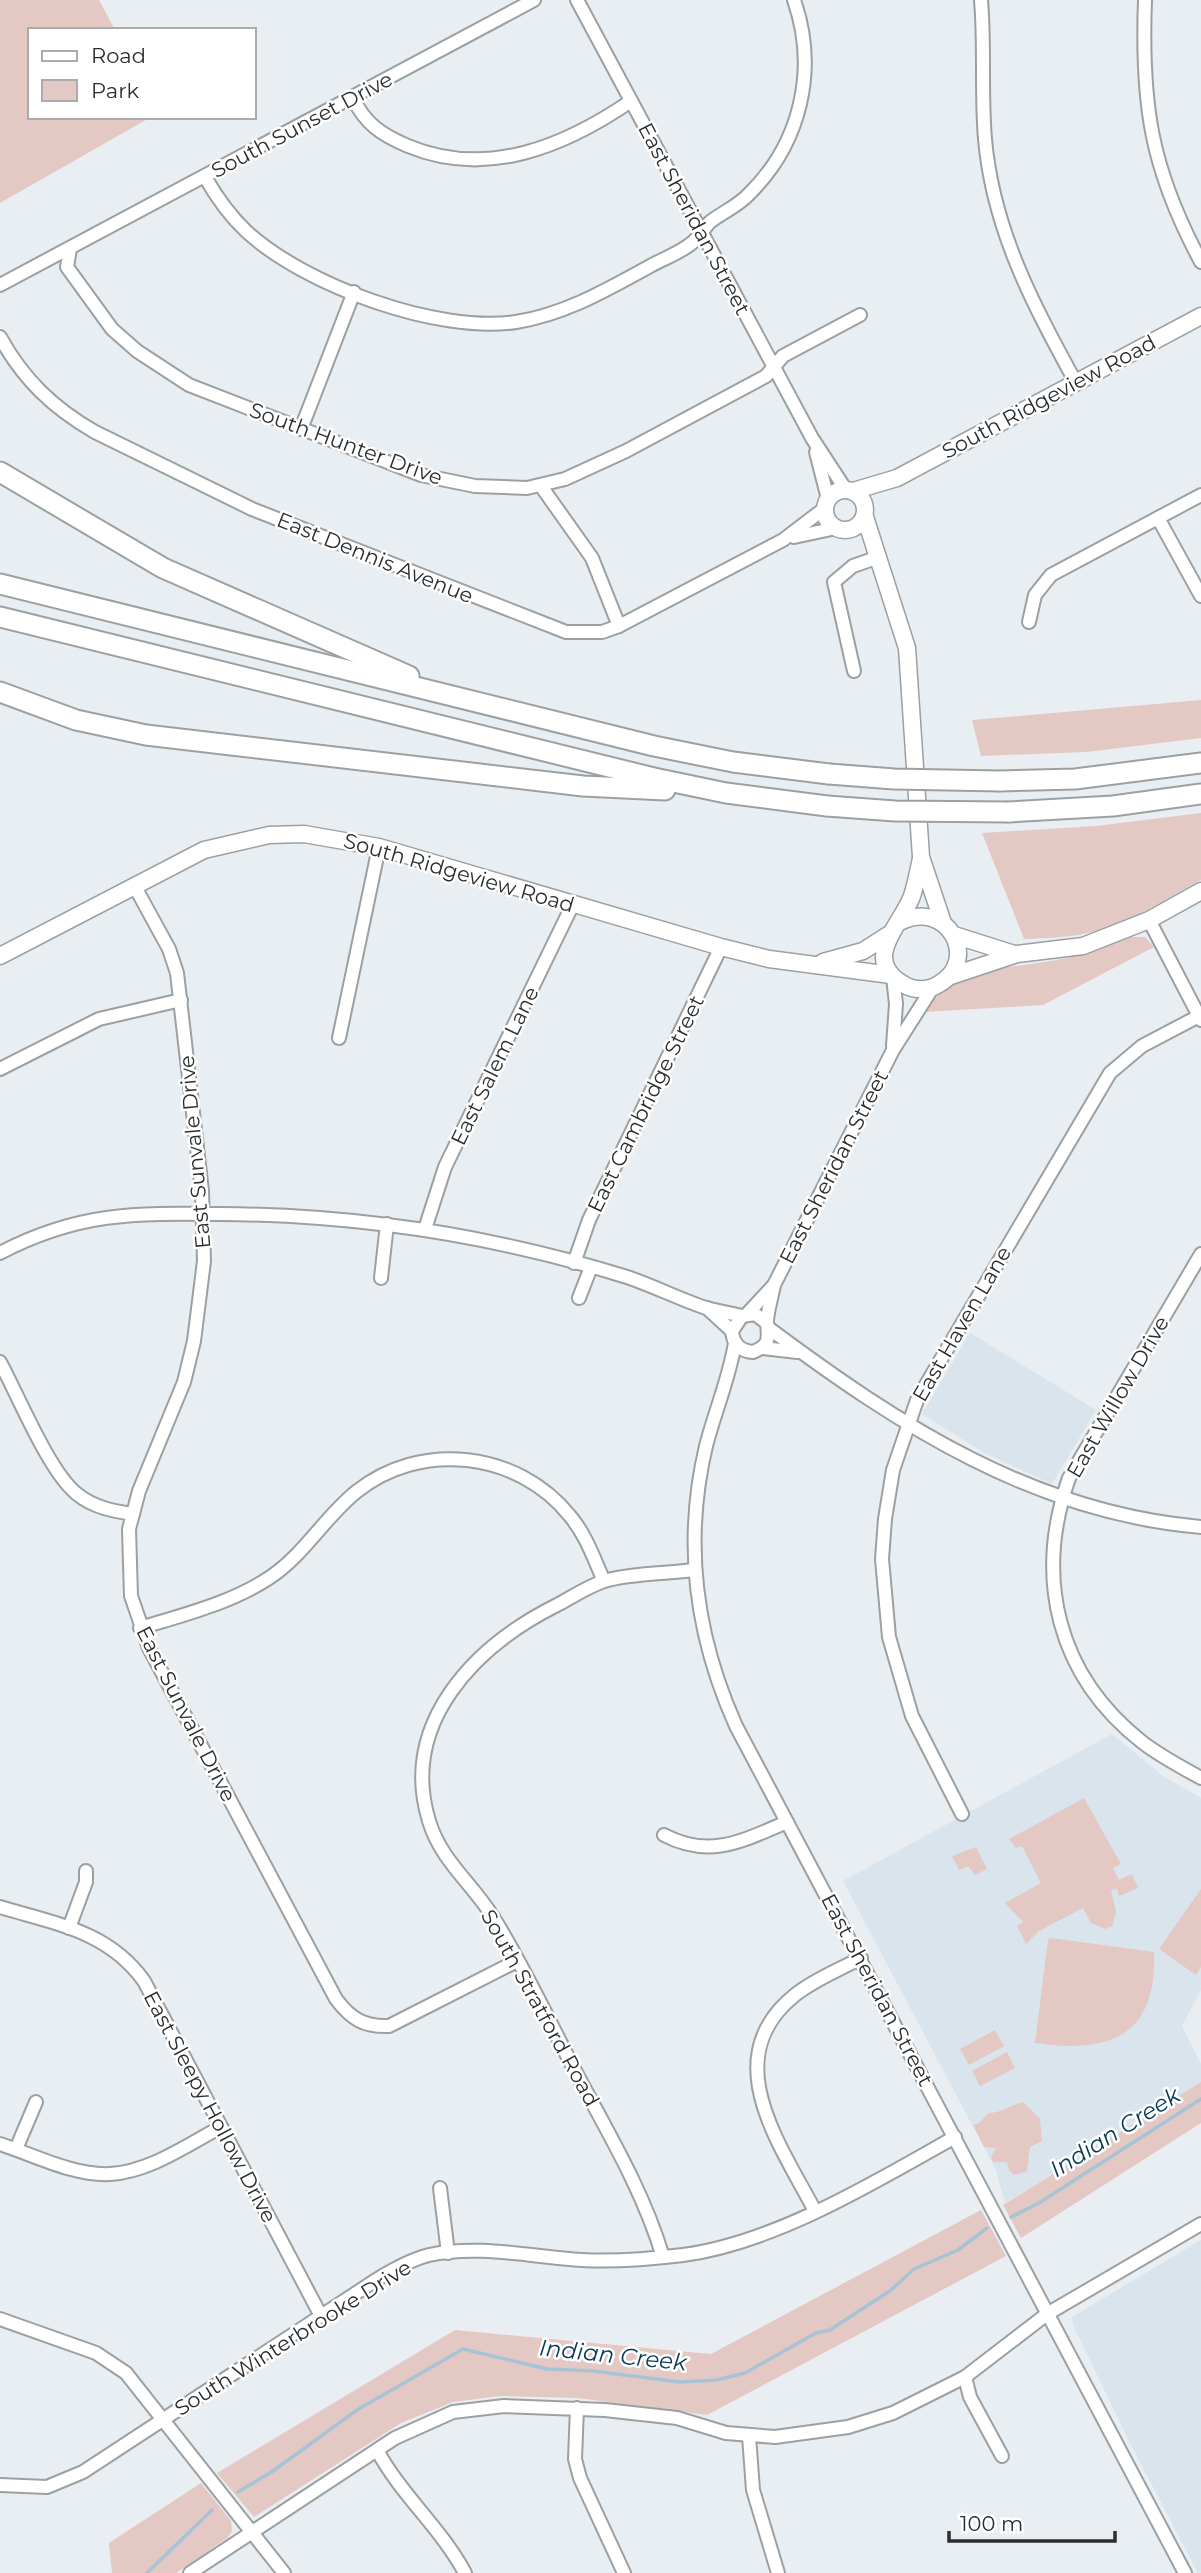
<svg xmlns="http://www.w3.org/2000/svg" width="1201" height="2573" font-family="Montserrat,sans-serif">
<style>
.built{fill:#d9e4ed}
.green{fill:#e4c8c4}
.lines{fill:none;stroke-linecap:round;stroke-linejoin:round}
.stream{stroke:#a7c3d6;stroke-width:3.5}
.minor-casing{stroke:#9ba0a3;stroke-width:16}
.major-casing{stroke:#9ba0a3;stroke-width:19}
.highway-casing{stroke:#9ba0a3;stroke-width:23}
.minor{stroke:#fff;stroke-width:12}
.major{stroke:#fff;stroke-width:16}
.highway{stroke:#fff;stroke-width:19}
.highway-bridge-casing{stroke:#9ba0a3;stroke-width:23;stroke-linecap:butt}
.highway-bridge{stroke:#fff;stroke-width:19}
.labels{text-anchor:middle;stroke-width:5;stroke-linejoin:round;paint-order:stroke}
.street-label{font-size:21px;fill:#2b2d2e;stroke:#fff}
.water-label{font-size:23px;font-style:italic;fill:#043a55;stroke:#fff}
</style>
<rect width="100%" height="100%" fill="#e9eef2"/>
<g class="built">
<path d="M970 1333 1096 1410 1052 1484 986 1454 922 1414Z"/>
<path d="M1112 1734 1163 1776 1201 1798V1990L1182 2026 1201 2064V2082L1005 2203 996 2170 843 1881Z"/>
<path d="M1201 2240V2573H1198L1129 2441 1073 2325 1072 2317Z"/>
</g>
<g class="green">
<path d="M0 0H99L115 30H30V117H151L0 203Z"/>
<path d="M1201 700V738L1086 752 981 756 972 720Z"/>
<path d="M1201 813V880C1164 900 1125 926 1083 934 1064 938 1043 938 1024 939L982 833 1096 826Z"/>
<path d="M1131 937H1145L1154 947 1043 1005 924 1012C960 960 1015 971 1070 957 1091 951 1110 942 1131 937Z"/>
<path d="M1084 1798 1121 1864 1113 1868 1119 1880 1132 1874 1138 1888 1119 1896 1117 1889 1111 1890 1116 1912 1112 1926 1105 1929 1091 1923 1083 1908 1039 1931 1026 1944 1017 1926 1023 1922 1005 1903 1041 1883 1022 1846 1016 1848 1009 1839Z"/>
<path d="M976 1847 987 1869 975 1875 968 1866 959 1870 952 1856Z"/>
<path d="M1201 1889V1967L1196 1975 1159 1949Z"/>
<path d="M1051 1938 1154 1952C1157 2036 1110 2054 1035 2043L1048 1940Z"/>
<path d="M995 2030 1004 2046 969 2065 960 2049Z"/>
<path d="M1007 2052 1015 2068 980 2086 972 2071Z"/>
<path d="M1201 2082V2123L1021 2238 1003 2205Z"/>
<path d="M1023 2102 1040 2119 1042 2141 1030 2147 1027 2171 1014 2175 1009 2170 1007 2162H993L991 2157 996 2148 984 2147 973 2125 979 2123 989 2113C1001 2113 1011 2105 1023 2102Z"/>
<path d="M981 2210 1006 2256 707 2415 578 2398 501 2396 453 2402 401 2423 254 2517 217 2473 455 2330 711 2354Z"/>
<path d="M201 2483 231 2521 232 2531 227 2538 176 2573H112L109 2543Z"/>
</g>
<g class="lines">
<g class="stream">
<path d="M1011 2217 1039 2203 1201 2099"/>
<path d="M238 2492 273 2471 357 2410 463 2349 547 2369 593 2371 680 2382 716 2380 745 2373 816 2333 830 2330 891 2290 914 2269 958 2250 987 2228"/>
<path d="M147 2573 212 2510"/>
</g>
<defs>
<g id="minor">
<path d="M577 0 812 438 846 490"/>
<path d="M981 0C985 46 981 93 985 139 993 230 1033 304 1076 383"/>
<path d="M1145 0C1141 105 1151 169 1201 262"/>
<path d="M353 98C365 124 382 135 408 146 487 179 565 146 631 101"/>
<path d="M205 177C217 198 229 215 246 231 304 285 438 334 516 322 566 314 608 289 652 265 665 258 682 252 693 242 700 236 704 228 710 222 723 212 738 206 749 194 801 143 818 69 794 0"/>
<path d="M70 249 67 267 112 329 137 351 189 385 421 475 475 486 527 488 565 479 626 451 766 376 783 356 860 315"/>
<path d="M0 285 534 0"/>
<path d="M0 337C23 379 53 408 95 432L252 509 566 632H602L619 626 783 540 825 508"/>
<path d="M301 429 354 292"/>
<path d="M816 452 828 499"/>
<path d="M541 486 592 558 619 626"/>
<path d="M1158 518 1201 596"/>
<path d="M794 537 836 528"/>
<path d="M1029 622 1035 595 1051 575 1201 495"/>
<path d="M854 671 834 582 853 566 876 558"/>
<path d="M134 885 169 949 177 973 202 1191 204 1261 194 1341 184 1382 139 1491 129 1529 131 1596 149 1648 336 1999C351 2019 364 2027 389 2026L517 1961"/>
<path d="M1149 920 1201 1020"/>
<path d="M339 1038 379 847"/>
<path d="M893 1046 896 1004 893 977"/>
<path d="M0 1069 99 1019 181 1000"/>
<path d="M425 1229 445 1167 572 906"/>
<path d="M0 1253C78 1212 135 1213 221 1214 359 1215 495 1236 627 1277 654 1286 679 1299 706 1308 718 1311 730 1313 742 1316"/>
<path d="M1201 1254 1069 1478C1034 1578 1057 1675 1142 1742 1160 1756 1181 1767 1201 1778"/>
<path d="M574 1263 589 1220 721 947"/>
<path d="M381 1278 387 1224"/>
<path d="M579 1298 591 1267"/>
<path d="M707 1308 732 1331"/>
<path d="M747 1314 774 1285 893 1050 933 987"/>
<path d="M767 1323 755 1314 742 1316 732 1331C733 1344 740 1351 753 1352 773 1344 767 1336 767 1320 768 1309 772 1296 774 1285"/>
<path d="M770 1329C900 1426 1035 1513 1201 1527"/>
<path d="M735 1343C729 1379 715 1411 706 1446 683 1543 695 1635 736 1726L1185 2573"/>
<path d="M763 1348 797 1352"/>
<path d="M0 1362C18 1395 49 1472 77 1494 93 1507 112 1511 133 1514"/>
<path d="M140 1628C183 1615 231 1603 269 1578 303 1556 324 1518 356 1492 420 1440 518 1451 570 1516 586 1535 594 1559 604 1581"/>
<path d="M962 1814 912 1716 889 1637 882 1559 885 1519 893 1470 917 1400 1110 1073 1142 1046 1199 1016"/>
<path d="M664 1835C710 1859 742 1841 787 1822"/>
<path d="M0 1907C56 1924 108 1931 144 1981L321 2316"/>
<path d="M69 1928 86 1882V1871"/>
<path d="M0 2144C34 2155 74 2176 110 2174 149 2172 187 2145 221 2127"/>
<path d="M16 2149 36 2102"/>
<path d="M440 2188 448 2253"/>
<path d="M815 2211C780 2144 716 2058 795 1995 815 1979 839 1970 861 1958"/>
<path d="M663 2257C643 2190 606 2129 573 2067 547 2017 523 1965 493 1917 472 1883 441 1861 429 1821 399 1723 475 1646 557 1605 572 1597 587 1587 604 1581 632 1573 664 1574 693 1570"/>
<path d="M0 2319 96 2353 126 2373 284 2573"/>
<path d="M965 2377 970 2397 1002 2456"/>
<path d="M577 2408 575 2459 580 2478 624 2573"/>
<path d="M749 2436 753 2490 778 2573"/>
<path d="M377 2450C401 2495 441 2528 465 2573"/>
<path d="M0 2485 47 2487 83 2472 376 2280C392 2270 410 2260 429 2255 478 2244 532 2257 582 2260 616 2262 650 2259 683 2255 775 2243 875 2182 955 2137"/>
<path d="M190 2573 395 2438 453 2412 504 2406 605 2410 677 2418 726 2433 775 2437 848 2427 893 2413 965 2377 1047 2314 1201 2224"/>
</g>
<g id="major">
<circle cx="845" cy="510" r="20"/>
<path d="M853 491 897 478 1201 316"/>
<path d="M865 517 907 648 921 857 943 923"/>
<path d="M900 922C947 898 981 960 939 984 928 991 914 991 903 984 860 959 902 924 912 896 916 884 918 871 921 859"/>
<path d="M954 935 1014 954"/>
<path d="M0 956 204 850 269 835 304 834 379 847 721 947 769 959 891 975"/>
<path d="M823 962 863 951 888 935"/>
<path d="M948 977 1017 954 1083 946 1149 920 1201 891"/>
</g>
<g id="highway">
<path d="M0 472 163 568 409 676"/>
<path d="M0 584 654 746 733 762 829 774"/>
<path d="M0 617 654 778 726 793 827 806"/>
<path d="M0 692 76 720 146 735 583 786 665 790"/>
<path d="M1000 781 1075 779 1201 763"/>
<path d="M1009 812 1113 806 1201 794"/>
</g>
</defs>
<use href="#minor" class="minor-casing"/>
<use href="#major" class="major-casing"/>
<use href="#highway" class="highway-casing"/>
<use href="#minor" class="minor"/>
<use href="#major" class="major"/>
<use href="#highway" class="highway"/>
<defs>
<g id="highway-bridge">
<path d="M829 774 894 779 1000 781"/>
<path d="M827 806 895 811 1009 812"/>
</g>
</defs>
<use href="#highway-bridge" class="highway-bridge-casing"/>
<use href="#highway-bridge" class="highway-bridge"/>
</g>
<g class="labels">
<g class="street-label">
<text transform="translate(302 125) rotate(-28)" y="7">South Sunset Drive</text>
<text transform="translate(694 219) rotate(62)" y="7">East Sheridan Street</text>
<text transform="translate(1049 397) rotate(-28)" y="7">South Ridgeview Road</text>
<text transform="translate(346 444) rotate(20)" y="7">South Hunter Drive</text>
<text transform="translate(375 558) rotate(22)" y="7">East Dennis Avenue</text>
<text transform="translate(459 873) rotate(16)" y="7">South Ridgeview Road</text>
<text transform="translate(495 1066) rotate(-64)" y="7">East Salem Lane</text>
<text transform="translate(646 1104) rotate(-64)" y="7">East Cambridge Street</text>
<text transform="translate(195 1152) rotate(-95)" y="7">East Sunvale Drive</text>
<text transform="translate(834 1167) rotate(-63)" y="7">East Sheridan Street</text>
<text transform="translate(962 1324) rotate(-60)" y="7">East Haven Lane</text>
<text transform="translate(1118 1397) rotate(-60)" y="7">East Willow Drive</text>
<text transform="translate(186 1714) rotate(63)" y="7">East Sunvale Drive</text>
<text transform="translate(877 1990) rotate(62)" y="7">East Sheridan Street</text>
<text transform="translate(540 2008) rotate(61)" y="7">South Stratford Road</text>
<text transform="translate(210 2107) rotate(62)" y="7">East Sleepy Hollow Drive</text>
<text transform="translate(293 2338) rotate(-32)" y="7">South Winterbrooke Drive</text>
</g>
<g class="water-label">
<text transform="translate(1115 2132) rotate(-32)" y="8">Indian Creek</text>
<text transform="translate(613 2355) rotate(6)" y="8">Indian Creek</text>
</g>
</g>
<rect x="28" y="28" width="228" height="91" fill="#ffffff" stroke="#aaabab" stroke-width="2"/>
<rect x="42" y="51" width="35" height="10" fill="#ffffff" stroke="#aaabab" stroke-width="2"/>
<text x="91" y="63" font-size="21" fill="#2b2d2e">Road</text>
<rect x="42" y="80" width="35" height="21" fill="#e4c8c4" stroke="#aaabab" stroke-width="2"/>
<text x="91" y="98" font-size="21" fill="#2b2d2e">Park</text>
<path d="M949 2531v10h166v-10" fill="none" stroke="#2b2d2e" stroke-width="3.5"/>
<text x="960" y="2531" font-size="21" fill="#2b2d2e" stroke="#ffffff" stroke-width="5" paint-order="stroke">100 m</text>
</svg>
